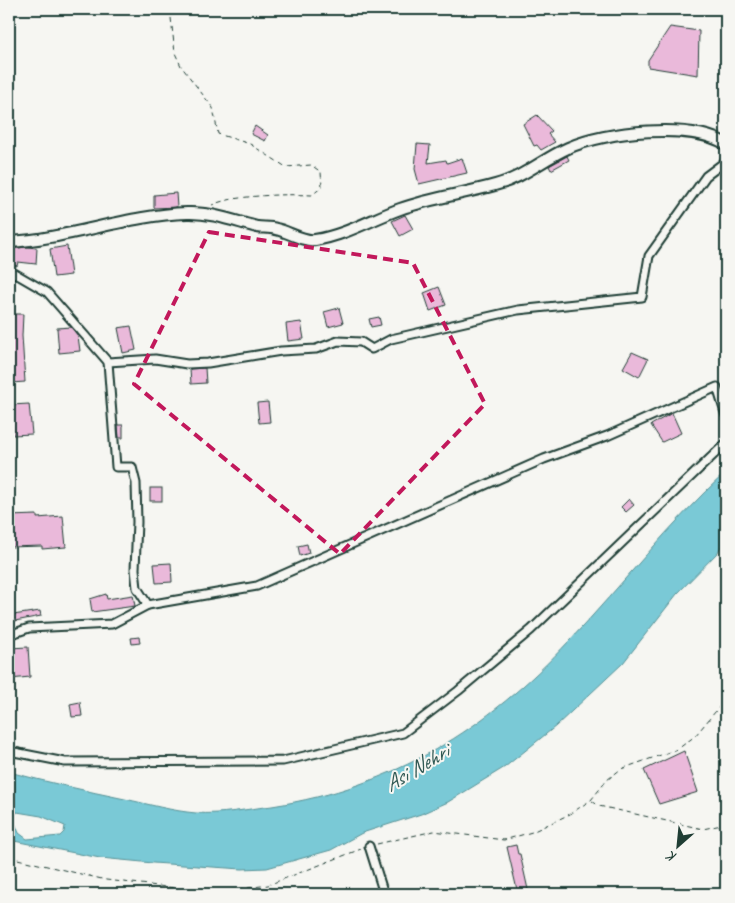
<svg xmlns="http://www.w3.org/2000/svg" width="735" height="903" font-family="Caveat,sans-serif">
<style>
.water{fill:#7ac9d6;stroke:#569195;fill-rule:evenodd}
.building{fill:#eab9da;stroke:#1f3d34}
.lines{fill:none;stroke-linecap:round;stroke-linejoin:round}
.street-casing{stroke:#1f3d34;stroke-width:11}
.secondary-casing{stroke:#1f3d34;stroke-width:14}
.path{stroke:#1f3d34;stroke-width:1;stroke-dasharray:5 4;stroke-linecap:butt}
.street{stroke:#f6f6f2;stroke-width:7}
.secondary{stroke:#f6f6f2;stroke-width:10}
.marked{fill:none;stroke:#c2185b;stroke-width:4;stroke-dasharray:10 6;stroke-linejoin:round}
.labels{text-anchor:middle;stroke-width:4;stroke-linejoin:round;paint-order:stroke}
.water-label{font-size:22px;font-style:italic;fill:#315954;stroke:#f6f6f2}
</style>
<rect width="100%" height="100%" fill="#f6f6f2"/>
<filter id="ink" filterUnits="userSpaceOnUse"><feTurbulence type="fractalNoise" baseFrequency=".02" numOctaves="2"/><feDisplacementMap in="SourceGraphic" scale="10" xChannelSelector="R" yChannelSelector="G"/><feConvolveMatrix kernelMatrix="1 2 1 2 8 2 1 2 1" color-interpolation-filters="sRGB"/></filter>
<g filter="url(#ink)">
<path class="water" d="M726 472V536L718 552 677 594 623 663 556 726 505 767 448 802 421 814 362 833 331 850 267 868 242 869 153 863 100 858 9 840V772C47 782 86 791 125 799 148 804 172 811 196 813 221 815 247 809 272 806 394 787 486 730 570 640 623 584 669 524 726 472ZM17 812 41 816 65 826 64 832 60 836 27 839 19 833 13 818Z"/>
<g class="building">
<path d="M670 27 699 31 698 75 648 67V60Z"/>
<path d="M537 115 552 131 548 134 555 142 541 150 537 145 534 146 523 124Z"/>
<path d="M255 126 268 135 265 141 251 134Z"/>
<path d="M417 144 430 145 428 163 446 160 447 163 462 158 467 173 419 184 415 169Z"/>
<path d="M567 156 569 160 551 170 549 166Z"/>
<path d="M176 193 177 207 154 208V195Z"/>
<path d="M405 215 413 229 400 236 392 221Z"/>
<path d="M67 246 71 275 54 277 50 249Z"/>
<path d="M27 247 37 248 36 264 18 262 17 266 10 264 12 254 9 253V249Z"/>
<path d="M439 287 446 305 430 311 424 293Z"/>
<path d="M339 308 343 323 328 327 324 312Z"/>
<path d="M9 314H23L22 336 25 382 11 383Z"/>
<path d="M379 317 381 325 371 327 369 319Z"/>
<path d="M301 322 304 339 288 341 286 324Z"/>
<path d="M131 326 136 350 123 353 118 328Z"/>
<path d="M71 327 78 336 80 351 59 353 57 328Z"/>
<path d="M632 352 648 359 639 377 623 368Z"/>
<path d="M205 368 206 383 191 384 190 369Z"/>
<path d="M268 402 270 422 259 423 257 403Z"/>
<path d="M29 404 32 434 13 435 11 405Z"/>
<path d="M672 413 681 433 662 442 651 425Z"/>
<path d="M118 425H123V438H119Z"/>
<rect x="150" y="488" width="12" height="13"/>
<path d="M629 499 634 505 626 512 621 507Z"/>
<path d="M37 515V518L63 516 66 547 42 549V546L9 547V516Z"/>
<path d="M307 544 309 553 300 556 298 546Z"/>
<path d="M171 563 172 582 156 583 154 564Z"/>
<path d="M106 594 107 599 133 595 135 606 92 612 90 599Z"/>
<path d="M40 611 41 616 15 621 13 615Z"/>
<path d="M139 637 140 643 132 644 131 638Z"/>
<path d="M28 647 30 677 10 679 9 648Z"/>
<path d="M80 702 82 716 72 717 70 704Z"/>
<path d="M684 751 698 792 659 804 644 770Z"/>
<path d="M516 845 518 854H520L529 894H518L507 847Z"/>
</g>
<g class="lines">
<defs>
<g id="street">
<path d="M9 270 47 292 108 362 116 467H132L136 483 137 522 135 569 137 588 148 605 257 586 544 459 607 436 717 387 726 416"/>
<path d="M108 362 155 359 187 364 208 363 281 351 316 349 338 341 361 342 372 349 391 339 518 310 642 297 649 256 706 176 726 161"/>
<path d="M9 635 29 628 112 624 148 605"/>
<path d="M9 751 65 762 283 761 403 733 458 691 531 630 726 443"/>
<path d="M369 846 384 894"/>
</g>
<path id="secondary" d="M9 242C69 239 127 215 187 213 211 212 234 221 257 227 263 228 270 227 276 229 287 231 304 242 315 240 346 235 372 219 400 209 431 198 463 194 495 185 523 178 543 159 568 148 605 131 692 122 726 144"/>
</defs>
<use href="#street" class="street-casing"/>
<use href="#secondary" class="secondary-casing"/>
<g class="path">
<path d="M170 9 175 53 181 66 213 108 218 134 250 144 286 167 311 165 321 172 322 187 312 195C288 194 232 195 212 205"/>
<path d="M592 801 599 806 703 829 726 824"/>
<path d="M377 844 434 831 504 840 532 832 570 814 591 800 607 780 621 769 678 749 695 736 726 699"/>
<path d="M9 857 106 880 175 888 206 894 268 885 361 849"/>
<path d="M265 894 268 886"/>
</g>
<use href="#street" class="street"/>
<use href="#secondary" class="secondary"/>
</g>
</g>
<path class="marked" d="M209 232 413 263 485 404 340 554 134 384Z"/>
<g class="labels">
<g class="water-label">
<text transform="translate(416 767) rotate(-31)" y="8">Asi Nehri</text>
</g>
</g>
<rect width="735" height="903" fill="none" stroke="#f6f6f2" stroke-width="30"/>
<rect x="15" y="15" width="705" height="873" fill="none" stroke="#1f3d34" stroke-width="2" filter="url(#ink)"/>
<g transform="translate(678 846) rotate(207)" stroke="#f6f6f2" stroke-width="4" paint-order="stroke">
<path d="M0-4L9 19L0 12L-9 19Z" fill="#1f3d34"/>
<text y="-8" font-size="14" font-weight="bold" text-anchor="middle" fill="#1f3d34">K</text>
</g>
</svg>
